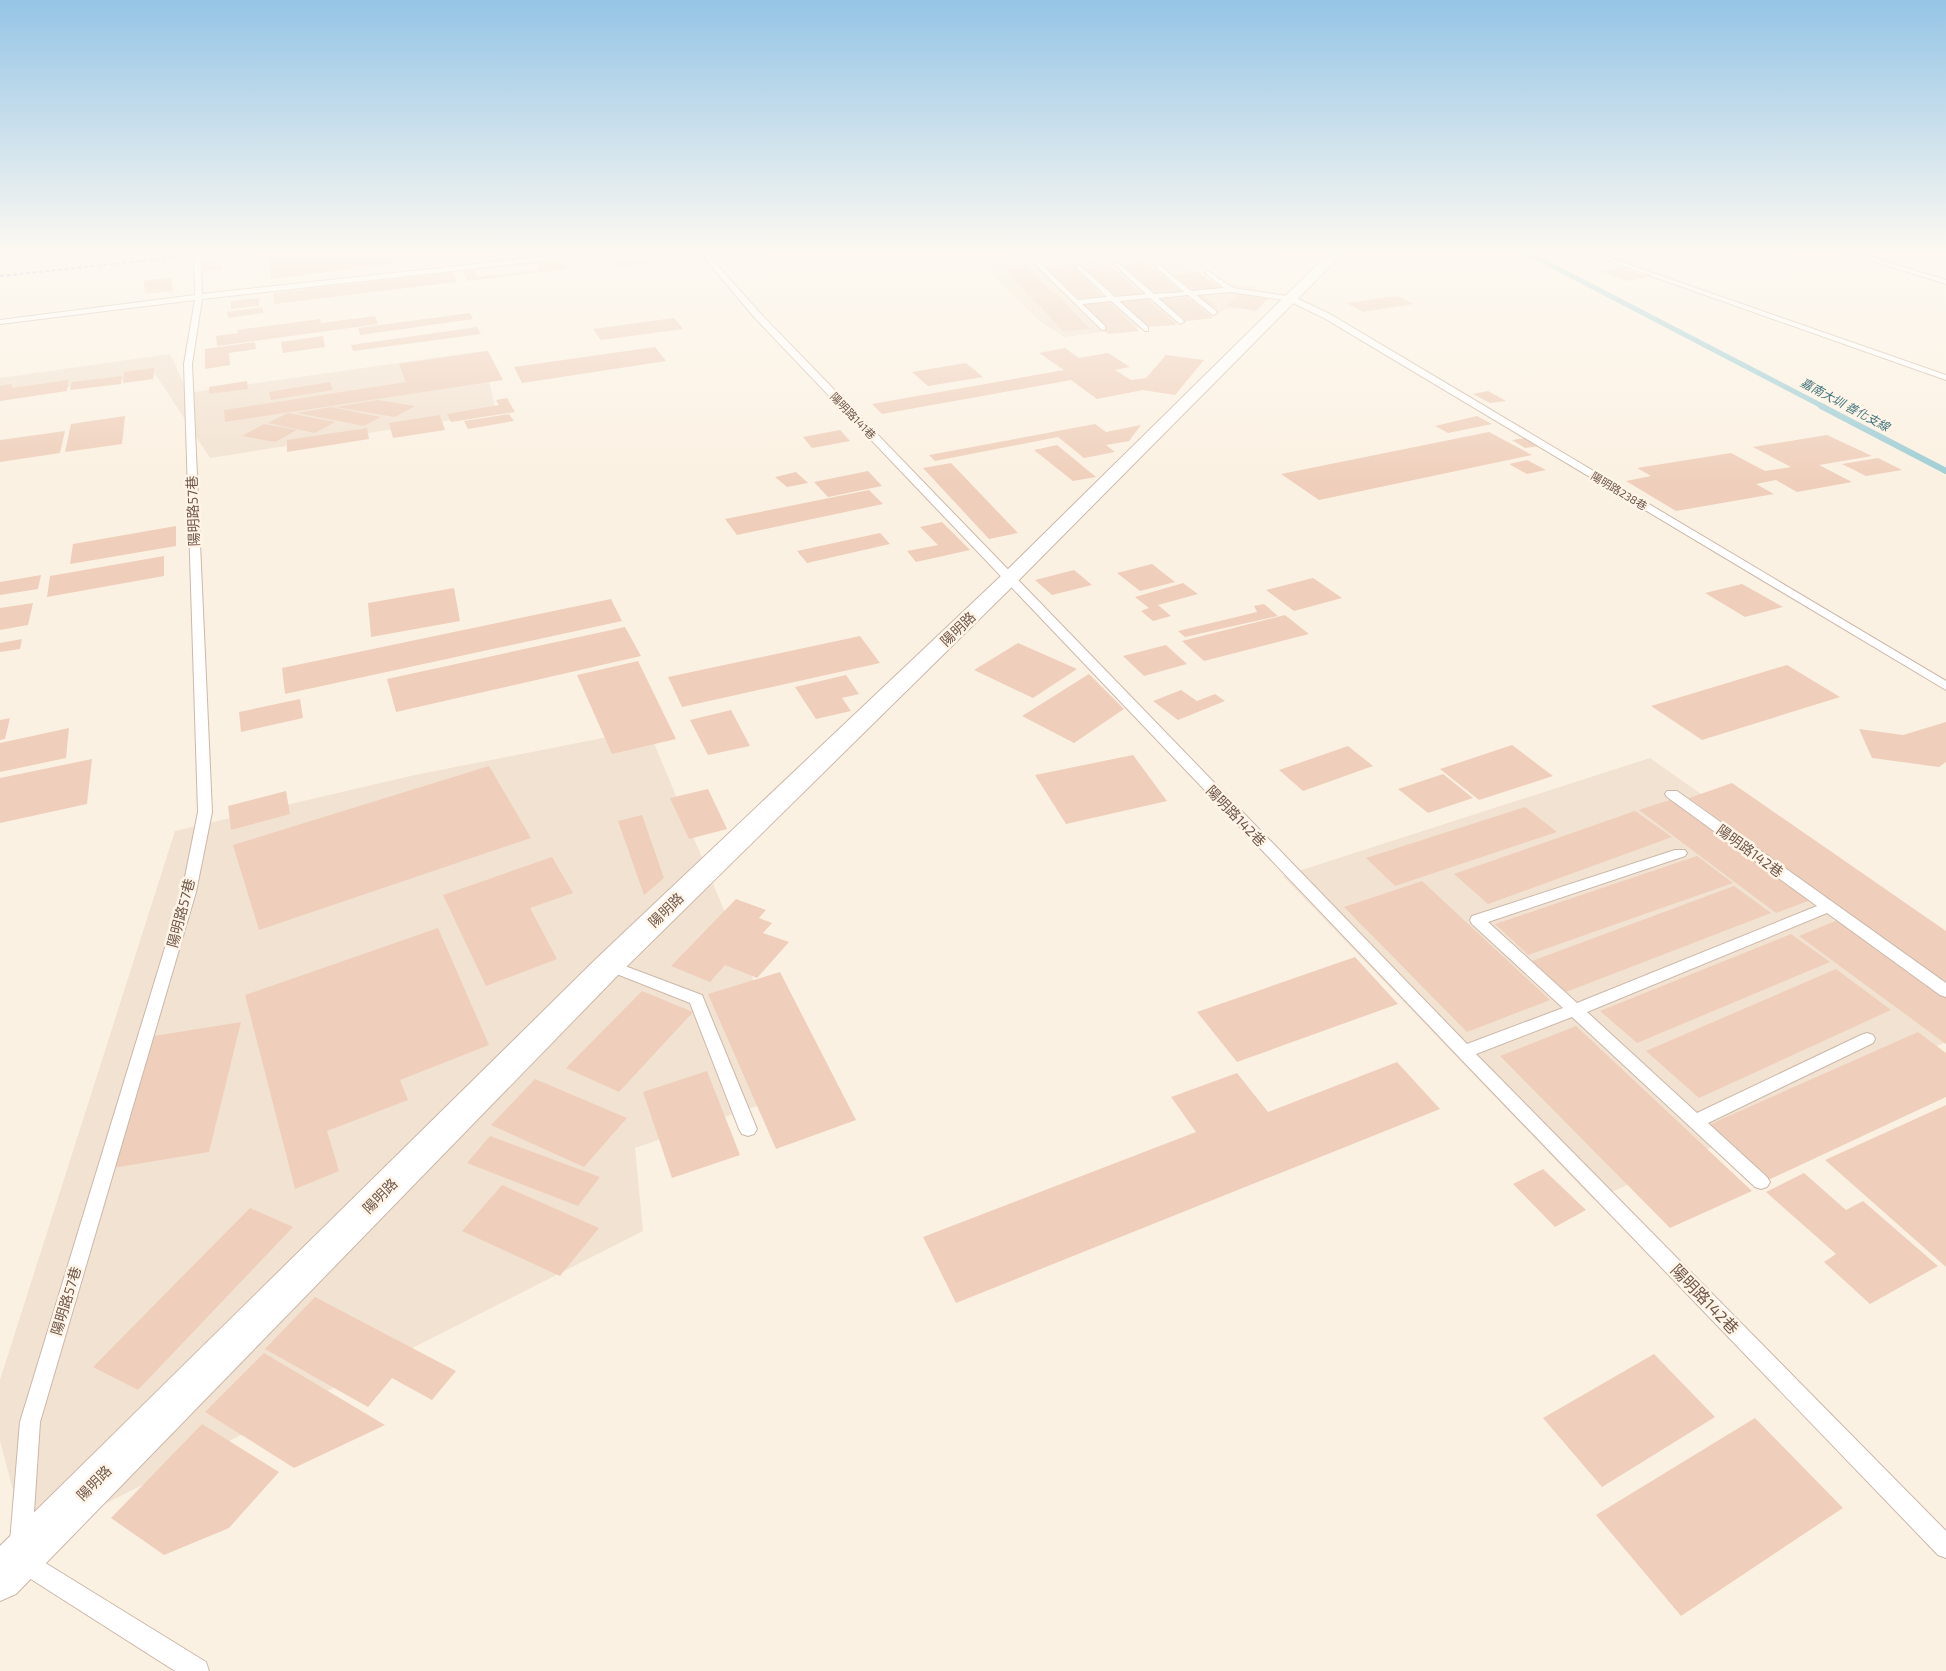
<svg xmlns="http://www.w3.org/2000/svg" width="1946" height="1671" font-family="'Exo 2','Noto Sans TC',sans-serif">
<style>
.residential{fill:#f2e2d1}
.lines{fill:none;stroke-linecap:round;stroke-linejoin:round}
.stream-far1{stroke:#9ecdd5;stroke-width:5}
.stream{stroke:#9ecdd5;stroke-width:6}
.building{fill:#efcfbb}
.service-casing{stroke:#cbb8a9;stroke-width:2}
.tertiary-casing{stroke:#cbb8a9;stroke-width:2}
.service{fill:#fff;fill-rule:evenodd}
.tertiary{fill:#fff;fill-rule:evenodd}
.rail{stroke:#b3a2c3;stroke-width:2;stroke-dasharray:4 2.5;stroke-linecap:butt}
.labels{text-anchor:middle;stroke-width:5;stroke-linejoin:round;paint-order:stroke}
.far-street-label{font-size:11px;fill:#71574a;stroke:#fef5e8}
.far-water-label{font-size:12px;font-style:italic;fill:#42747d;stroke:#fef5e8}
.street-label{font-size:14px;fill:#71574a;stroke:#fef5e8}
.near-street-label{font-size:16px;fill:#71574a;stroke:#fef5e8}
</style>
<rect width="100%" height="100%" fill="#fbf1e2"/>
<g class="residential">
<path d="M1135 257 1149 265 1180 263 1206 280 1258 287 1236 309H1226L1206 319 1064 337 1039 321 982 265 1052 259 1066 262Z"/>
<path d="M483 351 496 413 210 458 156 375 0 397V378L170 354 188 393Z"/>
<path d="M648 729 800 1091 635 1148 643 1231 93 1510 24 1532 0 1441V1380L175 831 415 775Z"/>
<path d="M1650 758 1946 967V1042L1594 1200 1283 876Z"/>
</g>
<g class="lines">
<path class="stream-far1" d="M1520 249 1824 407"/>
<path class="stream" d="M1821 406 1946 471"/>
</g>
<g class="building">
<path d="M338 249H437L442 258 271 279 268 257Z"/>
<path d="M995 249H1051L1062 259 1009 264Z"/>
<path d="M1253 249H1273L1299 262 1283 264Z"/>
<path d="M1279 249H1300L1315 257 1298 259Z"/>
<path d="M1386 250 1398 257 1371 260 1359 253Z"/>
<path d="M237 255 238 259 221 261 222 270 203 272 202 259Z"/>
<path d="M647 258 651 263 618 267 614 263Z"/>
<path d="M561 259 568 269 467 281 462 271 474 270 477 277 540 270 537 264 517 266 516 264Z"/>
<path d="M1147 263 1180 291 1152 293 1120 265Z"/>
<path d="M1072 266 1103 297 1074 299 1044 269Z"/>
<path d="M1111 266 1141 294 1113 296 1084 268Z"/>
<path d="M1620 267 1648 277 1628 281 1600 271Z"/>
<path d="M1028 268 1035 275 1053 294 1029 296 1005 269Z"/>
<path d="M453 272 457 282 274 304 273 293Z"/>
<path d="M1198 272 1202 275 1220 288 1194 290 1173 275Z"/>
<path d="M171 277 173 291 145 294 144 281Z"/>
<path d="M1057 294 1069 307 1090 329 1063 331 1031 297Z"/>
<path d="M1201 294 1217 307 1205 308 1189 295Z"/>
<path d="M1240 294 1269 298 1256 311 1226 306Z"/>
<path d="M1397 296 1414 304 1363 312 1347 303Z"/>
<path d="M1145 297 1177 325 1146 327 1116 300Z"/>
<path d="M1187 297 1200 307 1213 318 1185 321 1160 299Z"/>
<path d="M259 298V306L231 309V301Z"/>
<path d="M1109 302 1139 331 1108 334 1079 304Z"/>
<path d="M262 307 264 313 228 318 227 312Z"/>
<path d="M470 313 473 319 360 335 358 328Z"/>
<path d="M375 316 378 324 217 346 216 336 238 333 237 330 320 319 321 323Z"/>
<path d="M674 318 683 329 601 340 593 329Z"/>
<path d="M477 327 481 334 353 351 351 345Z"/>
<path d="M323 336 325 347 283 353 281 342Z"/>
<path d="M255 342 256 349 229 353 230 365 205 369V349Z"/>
<path d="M655 347 666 361 522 383 514 367Z"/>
<path d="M1065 348 1079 358 1108 353 1130 367 1115 370 1131 380 1146 378 1166 355 1204 360 1175 395 1143 390 1097 399 1071 380 882 414 872 404 1064 370 1039 353Z"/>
<path d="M488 351 503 380 225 422 224 410 406 382 399 364Z"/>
<path d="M966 363 983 377 928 386 912 372Z"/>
<path d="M154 368 153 379 123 383 124 372Z"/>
<path d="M122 376 121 384 70 390 72 382Z"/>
<path d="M68 380 67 391 0 401V386L12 384V388Z"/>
<path d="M247 381 248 389 209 394V387Z"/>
<path d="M330 382 333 390 271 400 269 392Z"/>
<path d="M1488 391 1506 401 1490 403 1473 394Z"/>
<path d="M507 398 515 412 451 422 447 414 499 405 496 400Z"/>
<path d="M378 400 415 406 395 417 335 407Z"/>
<path d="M331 407 381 417 364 426 297 413Z"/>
<path d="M288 413 335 422 315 433 268 423Z"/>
<path d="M509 414 514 421 468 429 464 421Z"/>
<path d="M440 415 445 430 393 438 389 423Z"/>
<path d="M125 416 122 444 65 452 71 424Z"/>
<path d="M1477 416 1492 424 1448 433 1435 426Z"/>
<path d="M264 424 297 430 275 442 242 436Z"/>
<path d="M1095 424 1106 432 1141 425 1129 441 1106 445 1115 452 1084 458 1058 437 935 461 929 455Z"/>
<path d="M367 428 369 439 287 452V440Z"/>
<path d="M840 430 850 441 812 448 803 437Z"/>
<path d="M65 431 60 453 0 462V440Z"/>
<path d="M1489 432 1532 455 1319 500 1281 474Z"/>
<path d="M1827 435 1872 456 1819 465 1852 482 1797 492 1776 480 1756 484 1774 494 1676 511 1626 481 1651 476 1637 468 1731 453 1765 471 1791 467 1753 447Z"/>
<path d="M1526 438 1539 446 1525 448 1512 440Z"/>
<path d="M1057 445 1096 477 1073 481 1034 450Z"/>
<path d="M1878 458 1902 470 1866 476 1842 464Z"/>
<path d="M1527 460 1546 470 1527 474 1509 464Z"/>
<path d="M951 463 1018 533 989 539 923 468Z"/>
<path d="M868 471 882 486 828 497 814 482Z"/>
<path d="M796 472 808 483 787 487 775 477Z"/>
<path d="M869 490 883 504 737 535 725 519Z"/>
<path d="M942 522 970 550 916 562 907 551 938 545 920 527Z"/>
<path d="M176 526V546L70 564 73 544Z"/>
<path d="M880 533 890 544 807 563 797 551Z"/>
<path d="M164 556V576L47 597 50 576Z"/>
<path d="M1152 564 1175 582 1140 591 1117 573Z"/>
<path d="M1074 570 1092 585 1052 595 1035 580Z"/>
<path d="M41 575 38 589 0 595V582Z"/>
<path d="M1313 578 1342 598 1294 611 1266 590Z"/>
<path d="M1183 583 1198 594 1158 605 1171 616 1153 621 1141 611 1149 608 1135 597Z"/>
<path d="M1742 584 1783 607 1745 617 1705 593Z"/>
<path d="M454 588 460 621 371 637 368 603Z"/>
<path d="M611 599 622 621 285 694 282 668Z"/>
<path d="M33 603 28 625 0 630V608Z"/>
<path d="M1264 604 1278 616 1185 637 1178 631 1257 612 1254 606Z"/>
<path d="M1285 615 1309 634 1204 661 1182 641Z"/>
<path d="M625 627 641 656 396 712 387 679Z"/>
<path d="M860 636 880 663 682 707 668 677Z"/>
<path d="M22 639 20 649 0 652V643Z"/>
<path d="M1018 643 1077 669 1033 698 974 670Z"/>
<path d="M1166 645 1187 664 1144 676 1123 656Z"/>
<path d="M638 661 676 739 612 754 577 675Z"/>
<path d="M1787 665 1840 697 1702 740 1651 706Z"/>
<path d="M1089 674 1124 709 1074 743 1022 716Z"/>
<path d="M846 675 859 694 842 698 851 711 816 719 795 687Z"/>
<path d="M1181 690 1197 701 1215 694 1225 701 1178 720 1153 701Z"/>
<path d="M300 699 303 718 241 732 239 712Z"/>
<path d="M731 710 750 746 708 755 690 720Z"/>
<path d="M10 718 5 739 0 740V720Z"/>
<path d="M1946 722V762L1939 767 1872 758 1859 729 1903 735Z"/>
<path d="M69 728 66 758 0 772V743Z"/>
<path d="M1512 745 1553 776 1479 800 1440 769Z"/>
<path d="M1348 746 1373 766 1303 791 1279 770Z"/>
<path d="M1133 755 1167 801 1066 824 1035 775Z"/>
<path d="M92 759 87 804 0 823V778Z"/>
<path d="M489 766 531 838 259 930 233 845Z"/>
<path d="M1443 774 1473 798 1428 813 1398 789Z"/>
<path d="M1732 783 1946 931V983L1689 798Z"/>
<path d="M708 789 727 829 689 839 670 798Z"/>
<path d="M286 791 290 814 231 830 228 806Z"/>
<path d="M1673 799 1811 900 1776 913 1639 810Z"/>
<path d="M1525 807 1557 832 1395 886 1366 858Z"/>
<path d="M1635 811 1672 837 1488 904 1454 874Z"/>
<path d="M642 815 664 878 644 895 618 821Z"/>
<path d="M1697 856 1733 883 1528 955 1495 924Z"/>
<path d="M552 857 573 893 530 908 557 959 486 986 443 895Z"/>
<path d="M1422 881 1550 1000 1467 1032 1344 907Z"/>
<path d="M1734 886 1771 913 1566 992 1532 961Z"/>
<path d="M736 899 766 910 759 918 772 923 763 933 789 942 757 978 725 965 710 982 671 966Z"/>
<path d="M1840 919 1946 994V1044L1799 936Z"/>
<path d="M438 928 489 1045 400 1080 408 1100 327 1131 339 1171 295 1189 245 995Z"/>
<path d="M1791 934 1830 962 1637 1043 1600 1011Z"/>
<path d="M1355 957 1398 1004 1237 1062 1197 1012Z"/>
<path d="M1836 969 1891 1010 1699 1098 1646 1051Z"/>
<path d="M780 972 856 1120 776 1149 708 994Z"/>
<path d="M642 991 693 1012 619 1092 566 1068Z"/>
<path d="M241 1022 209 1152 113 1168 154 1036Z"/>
<path d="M1576 1026 1752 1191 1670 1228 1500 1056Z"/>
<path d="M1918 1032 1946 1053V1097L1766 1181 1706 1126Z"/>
<path d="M1397 1062 1440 1109 956 1303 923 1237 1196 1132 1171 1097 1237 1073 1268 1112Z"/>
<path d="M707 1071 740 1155 672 1178 643 1092Z"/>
<path d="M535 1079 627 1118 584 1167 491 1125Z"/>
<path d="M1946 1105V1267L1825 1160Z"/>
<path d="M490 1136 600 1177 578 1206 467 1163Z"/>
<path d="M1543 1169 1586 1210 1555 1227 1513 1184Z"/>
<path d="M1804 1173 1846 1210 1863 1201 1938 1266 1870 1304 1824 1262 1836 1254 1766 1192Z"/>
<path d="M502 1185 599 1228 560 1276 462 1231Z"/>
<path d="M250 1208 293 1227 138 1390 93 1367Z"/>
<path d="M315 1297 456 1371 432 1400 392 1378 368 1407 265 1349Z"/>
<path d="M264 1353 385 1425 294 1468 205 1412Z"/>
<path d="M1654 1354 1715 1417 1602 1487 1543 1418Z"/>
<path d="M1755 1418 1843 1508 1681 1616 1596 1515Z"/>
<path d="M202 1424 279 1472 229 1528 164 1555 111 1518Z"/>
</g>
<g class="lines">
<defs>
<g id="service">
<path d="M194 249H200L202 294 612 249H632L629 251 202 299 192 364 212 812 196 892 40 1422 32 1542 29 1550 26 1551 206 1662 209 1671H175L15 1569 12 1561 15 1553 18 1552 13 1550 10 1542 20 1422 182 892 198 812 184 364 195 300 0 324V320L195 295Z"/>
<path d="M697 249H703L760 313 1467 1044 1563 1008 1472 924 1470 920 1472 916 1675 850H1685L1687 853 1685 856 1488 922 1577 1003 1817 906 1667 797 1665 794 1667 791H1677L1946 983V997L1940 995 1827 913 1587 1012 1697 1113 1861 1035 1867 1033 1873 1035 1875 1039 1873 1043 1708 1123 1767 1177 1770 1182 1767 1187 1761 1189 1755 1187 1572 1017 1476 1054 1946 1531V1558L1938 1555 1458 1056 754 317Z"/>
<path d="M1575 249H1584L1946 375V380Z"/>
<path d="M1834 249H1844L1946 280V284Z"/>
<path d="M1035 262H1039L1078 300 1107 297 1077 268V266L1079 265 1115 297 1146 294 1115 265 1114 264 1117 262 1154 294 1184 292 1156 267 1155 266 1158 264 1191 291 1224 288 1206 274 1205 273 1208 271 1233 288 1294 297 1330 314 1946 681V690L1324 318 1289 301 1231 292 1196 295 1216 311 1217 313 1213 315 1188 295 1158 298 1183 320 1184 322 1180 324 1150 298 1119 301 1148 327V331H1145L1111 301 1082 304 1105 326V330H1102L1035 264Z"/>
<path d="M609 960 702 995 757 1129 754 1134 748 1136 742 1134 739 1129 690 1003 604 969 601 965 604 961Z"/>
</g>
<path id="tertiary" d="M1333 249H1347L1016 583 620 973 16 1594 0 1601V1546L598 957 1002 575Z"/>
</defs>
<use href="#service" class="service-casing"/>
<use href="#tertiary" class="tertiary-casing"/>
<use href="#service" class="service"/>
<use href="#tertiary" class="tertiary"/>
<path class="rail" d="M0 276 255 249"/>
</g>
<linearGradient id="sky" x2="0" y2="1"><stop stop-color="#95c5e6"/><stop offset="0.52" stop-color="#fdf9f2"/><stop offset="1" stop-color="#fdf9f2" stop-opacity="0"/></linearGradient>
<rect width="1946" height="483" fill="url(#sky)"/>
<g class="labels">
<g class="far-street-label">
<text transform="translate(853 416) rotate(46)" y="4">陽明路141巷</text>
<text transform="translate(1619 491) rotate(31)" y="4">陽明路238巷</text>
</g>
<g class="far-water-label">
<text transform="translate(1845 405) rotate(28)" y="4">嘉南大圳 善化支線</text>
</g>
<g class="street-label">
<text transform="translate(193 511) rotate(-92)" y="5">陽明路57巷</text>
<text transform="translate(958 629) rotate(-44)" y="5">陽明路</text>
<text transform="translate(1236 816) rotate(46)" y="5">陽明路142巷</text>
<text transform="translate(1750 851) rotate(36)" y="5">陽明路142巷</text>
<text transform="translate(666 910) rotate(-44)" y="5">陽明路</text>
<text transform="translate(181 913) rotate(-75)" y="5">陽明路57巷</text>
<text transform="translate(380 1196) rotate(-45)" y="5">陽明路</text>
<text transform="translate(66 1301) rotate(-73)" y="5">陽明路57巷</text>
<text transform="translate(94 1483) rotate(-45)" y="5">陽明路</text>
</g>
<g class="near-street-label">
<text transform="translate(1705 1299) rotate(46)" y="6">陽明路142巷</text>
</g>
</g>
</svg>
